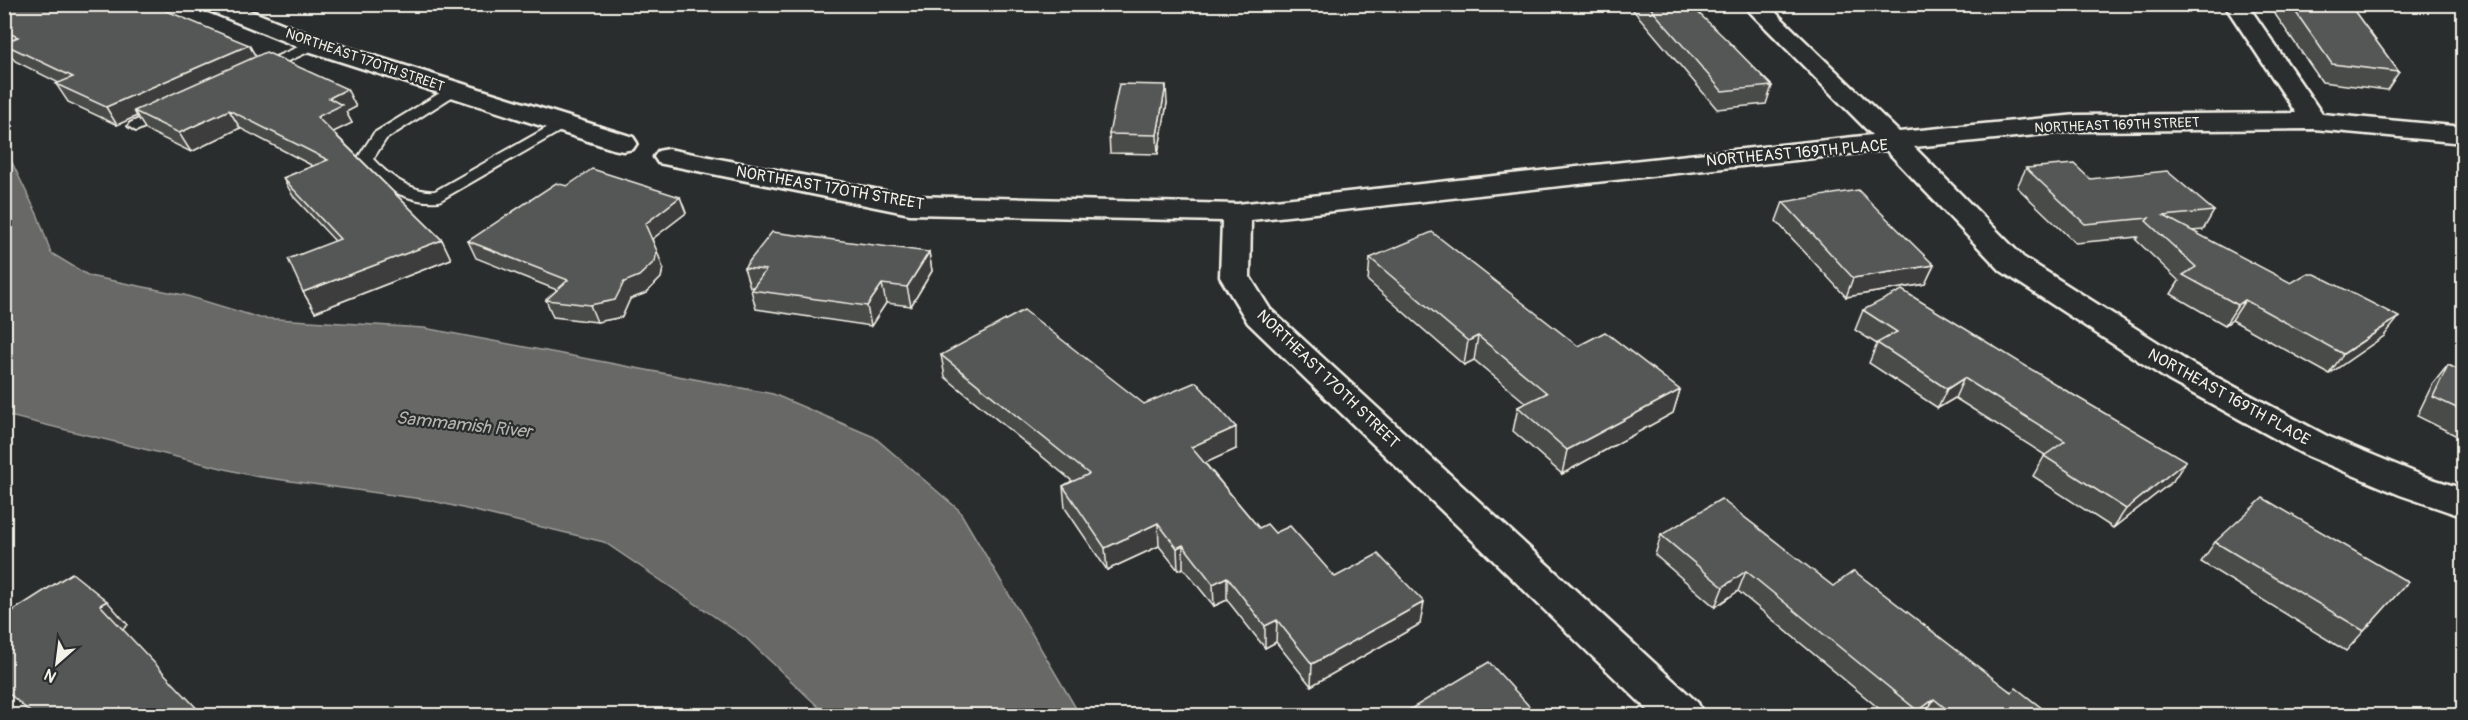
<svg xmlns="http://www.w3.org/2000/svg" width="2468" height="720" font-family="Pangolin,sans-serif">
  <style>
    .water { fill: #676866; stroke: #9f9f9a; stroke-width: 1.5 }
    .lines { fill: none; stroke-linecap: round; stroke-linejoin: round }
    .service-casing { stroke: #f4f1e8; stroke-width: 4 }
    .minor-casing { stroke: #f4f1e8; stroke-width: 5 }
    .service { fill: #2a2d2e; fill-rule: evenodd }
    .minor { fill: #2a2d2e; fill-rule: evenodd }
    .wall { fill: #494b4a; stroke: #f4f1e8; stroke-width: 1.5 }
    .shaded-wall { fill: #3c3d3c; stroke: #f4f1e8; stroke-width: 1.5 }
    .building { fill: #555756; stroke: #f4f1e8; stroke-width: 1.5 }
    .labels { text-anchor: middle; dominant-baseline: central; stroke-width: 4.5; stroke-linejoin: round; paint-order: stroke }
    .far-street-label { font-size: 14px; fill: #f4f1e8; stroke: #2a2d2e }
    .street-label { font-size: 16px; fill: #f4f1e8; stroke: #2a2d2e }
    .water-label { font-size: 18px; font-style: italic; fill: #b5b3ae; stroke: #2a2d2e }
  </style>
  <rect width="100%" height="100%" fill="#2a2d2e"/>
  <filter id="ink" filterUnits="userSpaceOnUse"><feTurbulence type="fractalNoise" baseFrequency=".0167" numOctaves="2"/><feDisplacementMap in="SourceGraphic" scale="12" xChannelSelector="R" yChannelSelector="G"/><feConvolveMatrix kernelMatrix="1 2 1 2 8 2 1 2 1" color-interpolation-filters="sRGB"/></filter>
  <g filter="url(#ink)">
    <path class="water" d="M4,146L38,216L51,253L89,276L184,295L260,318L424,328L773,394L874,437L959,510L1080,715H827L746,638L604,542L429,500L254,476L5,415Z"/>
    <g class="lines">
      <defs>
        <g id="service">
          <path d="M312,41L319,45L317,48L262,73L257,74L250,70L252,67Z"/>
          <path d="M453,85L458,87L461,90L458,93L386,139L373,159C388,175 412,193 435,191L557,122L563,120L571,125L439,201C409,204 372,185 357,159L374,133Z"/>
          <path d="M165,107L173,112L171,115L136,131L128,126L130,123Z"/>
        </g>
        <g id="minor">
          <path d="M201,4H234L326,41L633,137L637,143L633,149L623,151L613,149L308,51L204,9Z"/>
          <path d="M1742,4H1767L1899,132L2077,115L2296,113L2224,4H2247L2322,114L2464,127V143L2314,129L2077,131L1914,147L2023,257L2192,364L2327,436L2426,477L2464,489V517L2400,495L2303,454L2168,380L2001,271L1886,150L1251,220L1250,277L1270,309L1698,703L1704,716H1654L1248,323L1220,277L1222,221L910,214L668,165L658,163L654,157L658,151L668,149L910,196L1237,204L1872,135Z"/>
        </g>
      </defs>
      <use href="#service" class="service-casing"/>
      <use href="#minor" class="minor-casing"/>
      <use href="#service" class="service"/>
      <use href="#minor" class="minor"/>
    </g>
    <g class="wall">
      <path d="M4,4L128,11L249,45L256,57L347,89L356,107L346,112L352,123L333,132L442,240L451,259L315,312L303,292L335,241L293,196L283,178L313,166L240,128L191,152L146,130L137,116L117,125L68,102L56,84L59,83L15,61L4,46Z"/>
      <path d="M1628,4H1689L1772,86L1766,104L1717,109Z"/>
      <path d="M2268,4H2349L2399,72L2387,90L2322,82Z"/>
      <path d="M1167,103L1158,154L1110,153L1109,134Z"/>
      <path d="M2026,168L2090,179L2214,211L2203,230L2192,231L2384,336L2329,374L2232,320L2225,325L2171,294L2179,281L2136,240L2138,237L2075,243L2017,187Z"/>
      <path d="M680,197L686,213L652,239L663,268L661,278L646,293L630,299L622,317L597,322L553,317L546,300L557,290L476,258L468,241Z"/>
      <path d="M1783,202L1934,265L1925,284L1846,297L1776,221Z"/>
      <path d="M929,252L932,271L911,306L886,303L871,326L756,309L751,290L753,287H750L744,268Z"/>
      <path d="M1370,258L1578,346L1680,390L1673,413L1562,474L1513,431L1518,407L1526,403L1474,360L1464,365L1368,281Z"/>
      <path d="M1863,310L2173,481L2113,528L2033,476L2045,455L1955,398L1938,408L1869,363L1877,344L1855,330Z"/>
      <path d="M941,355L1144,404L1236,449L1205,463L1259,528L1275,533L1335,577L1420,624L1311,686L1276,642L1265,648L1227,600L1214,606L1183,568L1178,570L1159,546L1107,570L1065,508L1063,486L1072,481L945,377Z"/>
      <path d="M2448,365L2463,372V439L2417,416L2432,385Z"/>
      <path d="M1661,535L1833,586L2052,716H1888L1738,591L1715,607L1655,555Z"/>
      <path d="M2215,542L2408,582L2346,651L2201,562Z"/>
    </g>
    <g class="shaded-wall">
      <path d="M249,45L259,62L134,111L137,116L117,125L106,107Z"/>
      <path d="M1166,85L1167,103L1158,154L1157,135Z"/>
      <path d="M347,89L356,107L346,112L352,123L327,135L317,117L329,98Z"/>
      <path d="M229,110L240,128L191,152L179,133Z"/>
      <path d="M680,197L686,213L651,240L645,224Z"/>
      <path d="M442,240L451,259L315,312L303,292Z"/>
      <path d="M657,251L663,268L661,278L646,293L630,299L622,317L597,322L590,305L624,282Z"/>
      <path d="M929,252L932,271L911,306L907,287Z"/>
      <path d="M1934,265L1925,284L1846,297L1853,278Z"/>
      <path d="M882,284L886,303L871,326L867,306Z"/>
      <path d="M2245,300L2232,320L2225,325L2238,305Z"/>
      <path d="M2399,317L2384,336L2329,374L2343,354Z"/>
      <path d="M1478,336L1474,360L1464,365L1468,341Z"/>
      <path d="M1964,378L1955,398L1938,408L1947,389Z"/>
      <path d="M1680,390L1673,413L1562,474L1567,450Z"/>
      <path d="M1236,427V449L1192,469L1191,447Z"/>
      <path d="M2186,461L2173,481L2113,528L2126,509Z"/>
      <path d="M1158,523L1159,546L1107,570L1105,548Z"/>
      <path d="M1183,545V568L1178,570L1177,548Z"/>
      <path d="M1746,571L1738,591L1715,607L1723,587Z"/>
      <path d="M1227,577V600L1214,606L1213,584Z"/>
      <path d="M107,601L128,625L122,630L100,605Z"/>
      <path d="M1424,602L1420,624L1311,686L1312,664Z"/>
      <path d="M1277,620L1276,642L1265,648V626Z"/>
      <path d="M1934,699L1924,716H1915L1918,711Z"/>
    </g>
    <g class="building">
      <path d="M4,4H114L128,11L145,4H150L249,45L106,107L56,84L73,77L4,44V43L18,37L4,31Z"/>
      <path d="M1647,4H1689L1726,39L1772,86L1722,91Z"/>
      <path d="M2290,4H2349L2399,72L2332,64Z"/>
      <path d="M266,52L347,89L329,98L342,105L317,117L442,240L303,292L288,259L340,239L283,178L328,160L229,110L179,133L134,111Z"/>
      <path d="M1119,84L1166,85L1157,135L1109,134Z"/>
      <path d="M2074,164L2090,179L2167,171L2214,211L2164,216L2291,283L2306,274H2315L2399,317L2343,354L2245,300L2238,305L2183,275L2196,267L2146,221L2149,218L2085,224L2026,168Z"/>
      <path d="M592,169L680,197L645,224L657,251L655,261L639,276L624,282L615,300L590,305L546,300L568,280L468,241L556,183L567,186Z"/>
      <path d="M1858,190L1934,265L1853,278L1783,202Z"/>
      <path d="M772,232L929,252L907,287L882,284L867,306L751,290L766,270L744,268Z"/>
      <path d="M1432,232L1578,346L1605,332L1680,390L1567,450L1518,407L1547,393L1478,336L1468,341L1370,258Z"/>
      <path d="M1902,290L2065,390L2186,461L2126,509L2044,456L2065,441L1964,378L1947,389L1877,343L1897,332L1863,310Z"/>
      <path d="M1024,310L1144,404L1196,382L1236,427L1191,447L1259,528L1267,524L1275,533L1290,526L1335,577L1378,554L1424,602L1312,664L1277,620L1265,626L1227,577L1213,584L1183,545L1177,548L1158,523L1105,548L1063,486L1089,474L941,355Z"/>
      <path d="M2448,365L2463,372V411L2433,397Z"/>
      <path d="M2263,498L2408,582L2364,631L2215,542Z"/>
      <path d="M1721,499L1833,586L1854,571L2011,692L2016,688L2052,716H1955L1934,699L1918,711L1746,571L1723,587L1661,535Z"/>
      <path d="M72,573L107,601L100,605L204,716H27L31,713L4,689V606L11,612Z"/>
      <path d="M1489,662L1538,716H1399Z"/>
      <path d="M222,711L226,716H215Z"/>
    </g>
  </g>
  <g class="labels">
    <g class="far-street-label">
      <text transform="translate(365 60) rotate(19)">NORTHEAST 170TH STREET</text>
      <text transform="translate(2117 125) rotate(-2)">NORTHEAST 169TH STREET</text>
    </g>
    <g class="street-label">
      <text transform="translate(1797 153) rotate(-5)">NORTHEAST 169TH PLACE</text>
      <text transform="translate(830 188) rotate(10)">NORTHEAST 170TH STREET</text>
      <text transform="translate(1328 379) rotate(44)">NORTHEAST 170TH STREET</text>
      <text transform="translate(2229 397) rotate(29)">NORTHEAST 169TH PLACE</text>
    </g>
    <g class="water-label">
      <text transform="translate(464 425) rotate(6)">Sammamish River</text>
    </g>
  </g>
  <rect width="2468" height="720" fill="none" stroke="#2a2d2e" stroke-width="24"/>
  <rect x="12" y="12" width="2444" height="696" fill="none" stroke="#f4f1e8" stroke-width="2" filter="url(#ink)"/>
  <g transform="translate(57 663) rotate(208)" stroke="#2a2d2e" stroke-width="4.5" paint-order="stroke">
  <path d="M0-4.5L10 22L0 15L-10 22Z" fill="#f4f1e8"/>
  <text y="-9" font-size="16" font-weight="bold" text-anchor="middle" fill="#f4f1e8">N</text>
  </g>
</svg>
